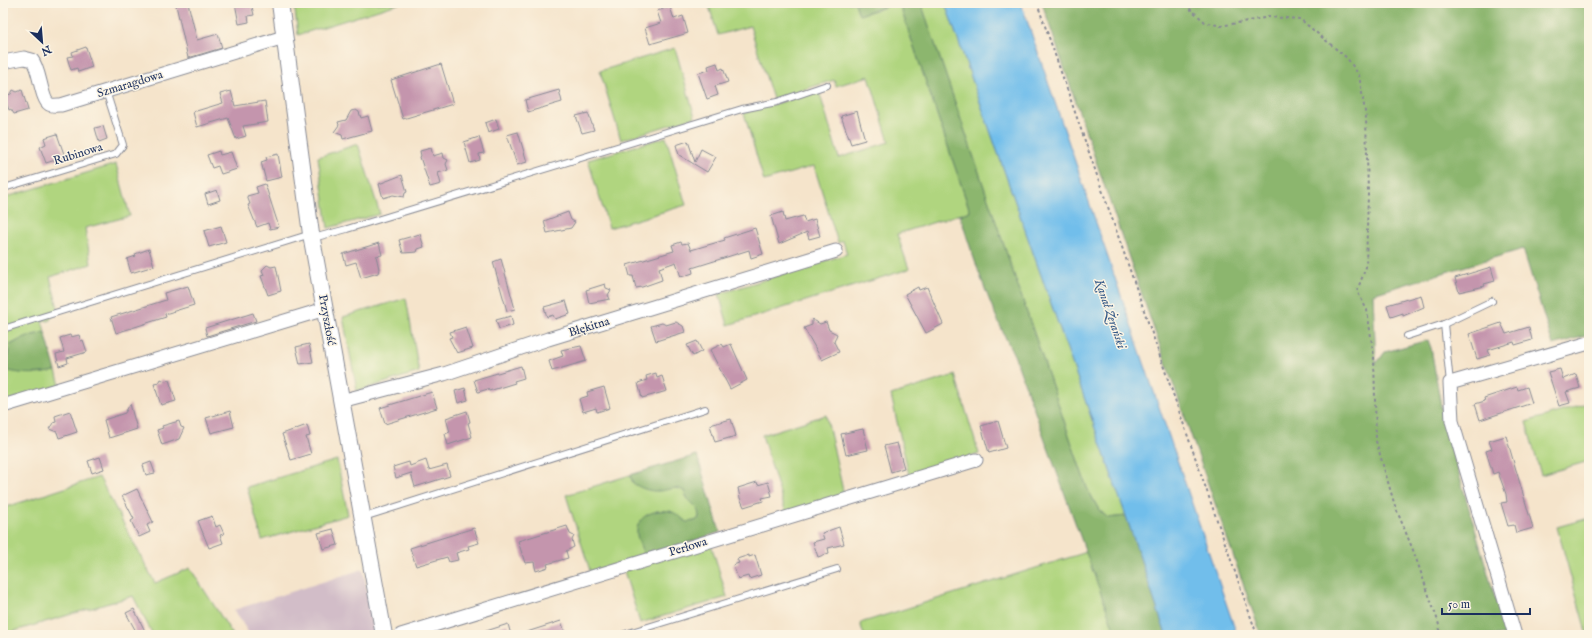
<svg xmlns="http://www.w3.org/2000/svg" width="1592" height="638" font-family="'IM FELL English',serif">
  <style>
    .industrial { fill: #d2bdc8 }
    .green { fill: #b0d57f; stroke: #66826e }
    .forest { fill: #8cb66e; stroke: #547266 }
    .water { fill: #71beeb; stroke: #4676a4 }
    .building { fill: #c495ad }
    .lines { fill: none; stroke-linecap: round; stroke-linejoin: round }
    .service-casing { stroke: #888a94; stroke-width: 8 }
    .minor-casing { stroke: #888a94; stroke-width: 15 }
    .tertiary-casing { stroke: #888a94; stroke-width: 18 }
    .path { stroke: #888a94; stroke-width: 2; stroke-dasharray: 3 3; stroke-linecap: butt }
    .service { stroke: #fff; stroke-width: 6 }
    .minor { stroke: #fff; stroke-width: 13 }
    .tertiary { stroke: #fff; stroke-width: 16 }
    .labels { text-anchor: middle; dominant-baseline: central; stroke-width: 3; stroke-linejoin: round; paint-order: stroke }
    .street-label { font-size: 12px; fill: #1b2f5e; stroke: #fcf5e5 }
    .water-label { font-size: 13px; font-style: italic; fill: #355a88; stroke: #fcf5e5 }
  </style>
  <rect width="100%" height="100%" fill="#fcf5e5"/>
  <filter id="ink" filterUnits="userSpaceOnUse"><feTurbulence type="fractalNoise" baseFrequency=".025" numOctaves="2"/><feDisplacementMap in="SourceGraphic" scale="8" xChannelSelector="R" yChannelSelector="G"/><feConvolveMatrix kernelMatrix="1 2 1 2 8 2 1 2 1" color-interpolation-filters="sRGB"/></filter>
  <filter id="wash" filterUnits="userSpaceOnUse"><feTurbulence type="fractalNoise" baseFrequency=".012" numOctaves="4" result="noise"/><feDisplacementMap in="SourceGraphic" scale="16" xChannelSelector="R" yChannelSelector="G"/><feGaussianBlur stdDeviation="0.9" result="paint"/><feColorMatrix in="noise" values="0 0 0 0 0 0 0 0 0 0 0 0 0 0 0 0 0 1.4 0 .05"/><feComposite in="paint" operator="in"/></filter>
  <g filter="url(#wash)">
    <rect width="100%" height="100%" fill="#f5e4cb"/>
    <path class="industrial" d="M363,569L375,635H250L234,610Z"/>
    <g class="green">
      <path d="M294,3H401L298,35Z"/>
      <path d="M708,3H855L859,15L899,3L970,211L897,234L909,269L728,325L719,294L847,254L843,241L838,243L814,166L764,181L744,113L819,91L839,158L889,142L869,76L836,86L834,80L773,99L750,26L718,35Z"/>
      <path d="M921,3H945L1126,516L1108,518L1099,510L1087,488Z"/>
      <path d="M675,48L695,117L621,140L600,71Z"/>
      <path d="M666,137L686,205L609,228L588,160Z"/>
      <path d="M358,144L380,214L328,228L318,157Z"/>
      <path d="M116,164L130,216L85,228L91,264L50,277L58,308L49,321L42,320L45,332L25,337L10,345L6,366L37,374L56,371L60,385L3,402V198Z"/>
      <path d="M406,298L419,372L357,391L343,317Z"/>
      <path d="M955,375L979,454L909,475L891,395Z"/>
      <path d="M1589,403V411L1587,412L1589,461L1541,475L1526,422Z"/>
      <path d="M826,415L844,495L786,513L762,435Z"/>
      <path d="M337,460L348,515L262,540L247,487Z"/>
      <path d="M630,475L633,483L679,488L684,491L687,498L698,509L699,518L695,521L687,522L670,511H656L637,535L645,557L591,574L566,495Z"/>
      <path d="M99,477L155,583L190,568L233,635H153L133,596L11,632L12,635H3V508Z"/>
      <path d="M1589,518V635H1587L1557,527Z"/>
      <path d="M711,544L727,597L640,623L624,571Z"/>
      <path d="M1087,552L1116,635H864L860,623Z"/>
    </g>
    <g class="forest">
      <path d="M855,3H896L859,15Z"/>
      <path d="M899,3H921L1087,488L1099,510L1108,518L1126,516L1166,635H1116L1015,357C992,312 975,264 960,215L970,211Z"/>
      <path d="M1042,3H1589V335L1553,345L1523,249L1373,294L1376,364L1385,352L1428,340L1431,348L1444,423L1506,635H1261L1127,252Z"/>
      <path d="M45,332L56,371C39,374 26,375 9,371L6,366L10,345L25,337Z"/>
      <path d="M697,455L720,532L645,557C642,549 636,538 637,530C638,515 656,509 669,511C676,512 682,519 687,522L695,521L699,518L698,509L687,498L684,491C674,485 668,491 657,491C648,491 640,488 633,483L630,475Z"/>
    </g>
    <path class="water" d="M945,3H1021L1237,635H1166L1126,516Z"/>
    <g id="blocks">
      <g class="building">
        <path d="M188,3L197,40L218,34L222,48L188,58L176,5Z"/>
        <path d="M235,3H251L254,15L248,16L249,22L239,24Z"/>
        <path d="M670,7L674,19L683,16L688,33L650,44L645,28L661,23L657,11Z"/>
        <path d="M86,47L92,67L78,72L77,68L71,70L67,57L73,56L72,52Z"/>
        <path d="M717,63L719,70L723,68L728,82L715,86L718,95L707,99L698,73L709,70L708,66Z"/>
        <path d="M441,64L453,104L403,119L391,80Z"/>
        <path d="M13,90L17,92L22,90L28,110L14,114L11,109L9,110L4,96L11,94Z"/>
        <path d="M559,90L562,102L528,112L525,100Z"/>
        <path d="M231,91L235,106L265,101L268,122L243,126L246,136L236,139L228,118L197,127L193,112L223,103L220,94Z"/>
        <path d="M356,110L359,112L361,118L368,116L372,131L343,139L342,135L334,132L339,125L338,122L346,120L351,111Z"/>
        <path d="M857,111L865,140L851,144L841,116Z"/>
        <path d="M588,113L594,130L582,133L576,116Z"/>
        <path d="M496,119L499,129L488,133L485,123Z"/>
        <path d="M103,126L107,139L99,142L95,128Z"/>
        <path d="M518,132L527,162L517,165L507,135Z"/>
        <path d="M57,134L65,157L46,163L40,147L46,144L44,138Z"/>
        <path d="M479,137L484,153L479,154L480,160L470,163L464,142Z"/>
        <path d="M688,141L695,162L701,149L716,157L707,172L679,155L676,145Z"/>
        <path d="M431,148L433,156L443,153L444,158L448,160L446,164L448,170L438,173L441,184L430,187L420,157L421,156L420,151Z"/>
        <path d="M219,151L220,155L231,152L237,169L221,174L218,166L212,168L207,155Z"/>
        <path d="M278,154L282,177L266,181L261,162L267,160L266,157Z"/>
        <path d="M402,175L407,192L405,193L404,197L393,195L383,198L379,184Z"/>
        <path d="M265,184L279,227L270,229L268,223L257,227L248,205L250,204L247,196L258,193L256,187Z"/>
        <path d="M217,190L220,200L208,204L205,194Z"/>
        <path d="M568,212L571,220L575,222L571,228L547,233L544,221Z"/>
        <path d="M783,212L785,221L803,216L805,222L815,219L820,236L809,239L807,232L779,244L771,216Z"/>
        <path d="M221,226L226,242L209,247L204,231Z"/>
        <path d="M755,228L763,254L751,258L749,250L692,268L693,273L681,277L676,262L659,268L662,280L642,287L636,288L633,276H630L627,265L674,251L672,245L681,242L682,244L688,243L691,250L725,240L724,238Z"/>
        <path d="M420,234L424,247L418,249L417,252L403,253L399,240Z"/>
        <path d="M379,243L382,255L376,256L379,269L378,273L361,278L356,262L346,265L343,254Z"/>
        <path d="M149,249L154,266L131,273L127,259L136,256L135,254Z"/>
        <path d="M501,259L515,309L507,311L493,262Z"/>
        <path d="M267,265L271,267L276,266L281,291L268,295L261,276L264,275L262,270Z"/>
        <path d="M1491,267L1495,281L1484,284L1485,286L1459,292L1455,278Z"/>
        <path d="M605,284L606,288L611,290L608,295L610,299L589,303L586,290Z"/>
        <path d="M188,286L194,305L165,314L166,317L116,333L111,317L166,300L164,293Z"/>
        <path d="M918,287L919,290L927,287L943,324L926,333L905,294Z"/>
        <path d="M1421,295L1424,307L1403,316V313L1391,317L1387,305Z"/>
        <path d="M566,301L570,314L555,319L553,315L547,317L544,307Z"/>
        <path d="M253,313L256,321L207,336L205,328Z"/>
        <path d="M511,316L513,325L499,329L496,320Z"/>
        <path d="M812,319L820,324L826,322L829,330L837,334L834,342L839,352L822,360L804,328L812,325Z"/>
        <path d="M676,322L683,326L685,332L656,341L651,326L662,323L666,325Z"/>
        <path d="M1501,323L1506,334L1529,327L1532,340L1515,345L1514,342L1488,350L1490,355L1477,359L1469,334Z"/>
        <path d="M466,327L473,348L457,353L449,338L452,337L450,332Z"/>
        <path d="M70,335L71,337L79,335L81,341L83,340L87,352L67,358L68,363L59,366L56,354L64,352L60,338Z"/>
        <path d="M697,341L702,351L693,356L687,345Z"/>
        <path d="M309,344L313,362L300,364L296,347Z"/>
        <path d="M722,344L724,347L731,344L747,380L730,389L710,350Z"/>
        <path d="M581,346L586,361L552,371L549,361L563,356L561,350Z"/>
        <path d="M521,366L524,378L514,381L515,383L489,391L488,389L478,392L474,380Z"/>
        <path d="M1560,369L1563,379L1576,374L1580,388L1566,392L1570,403L1559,406L1548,372Z"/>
        <path d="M656,373L657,378L662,376L667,391L642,398L638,383L647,380L646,376Z"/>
        <path d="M161,379L165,381L169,380L176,401L161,405L154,384L159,383Z"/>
        <path d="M604,387L610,408L597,412L596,408L583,412L579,399L588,396L587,392Z"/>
        <path d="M1517,387L1518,390L1527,387L1532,403L1480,420L1475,404L1485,401L1484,398Z"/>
        <path d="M465,388L468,400L458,403L455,391Z"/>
        <path d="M432,392L437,408L385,424L380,408Z"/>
        <path d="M130,404L137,429L109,438L104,420L125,413Z"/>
        <path d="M70,411L77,432L59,438L57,432L49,429L53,423L56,422L55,416Z"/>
        <path d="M230,411L234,427L211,433L206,418Z"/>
        <path d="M467,411L470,422L468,423L472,437L448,445L445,434L450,432L446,418Z"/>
        <path d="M731,419L736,436L715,442L710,425Z"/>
        <path d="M179,421L181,427L184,428L179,439L162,445L157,430L163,428L162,426Z"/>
        <path d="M998,421L1006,448L989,453L981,426Z"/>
        <path d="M307,425L310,436L306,437L311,454L291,460L282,434Z"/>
        <path d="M863,429L868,450L846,455L841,434Z"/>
        <path d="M1506,436L1533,528L1516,533L1514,525L1508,526L1501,503L1507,502L1506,494L1498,472L1493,474L1486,451L1492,449L1489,441Z"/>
        <path d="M897,443L904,468L891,472L884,446Z"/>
        <path d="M100,457L104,469L92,473L88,461Z"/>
        <path d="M426,460L429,470L447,465L450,476L415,487L411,473L396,478L393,467L409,462L410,466Z"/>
        <path d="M151,462L155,473L146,475L143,465Z"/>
        <path d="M757,482L758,485L768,482L772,496L762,498L763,501L744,507L740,498L738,488Z"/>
        <path d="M137,489L153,522L147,525L150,532L139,537L131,521L134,519L122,496Z"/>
        <path d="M212,516L216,527L220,525L224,534L220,535L223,543L209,548L198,521Z"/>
        <path d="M567,526L570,534L574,536L572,540L574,547L566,551L568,558L547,564L548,567L536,571L534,562L525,563L518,541Z"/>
        <path d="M839,527L844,544L828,548L829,553L818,557L813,542L824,539L822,533Z"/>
        <path d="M474,528L479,543L468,546L469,549L456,553L458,560L449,562L447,557L416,566L410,548Z"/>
        <path d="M333,529L338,545L323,549L318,533Z"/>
        <path d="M749,555V557L755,555L761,575L749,579L748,576L738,579L733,565L739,563L737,559Z"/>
        <path d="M134,609L145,631L138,635L126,613Z"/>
        <path d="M561,621L566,635H525L524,633Z"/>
        <path d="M508,624L511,635H480V633Z"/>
      </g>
    </g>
  </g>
  <g filter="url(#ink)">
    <use href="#blocks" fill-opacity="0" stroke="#888a94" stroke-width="1"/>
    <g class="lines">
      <defs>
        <g id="service">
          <path d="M4,188L116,154L123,145L106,91"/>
          <path d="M313,238L347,229L742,109L777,102L827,85"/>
          <path d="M1444,324L1450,383"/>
          <path d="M3,329L311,234"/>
          <path d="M1407,336L1444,324L1492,301"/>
          <path d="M364,517L705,409"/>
          <path d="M622,635L837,569"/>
        </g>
        <g id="minor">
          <path d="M3,62L24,58L32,60C40,69 41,99 49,104C52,106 58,105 61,105L284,37"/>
          <path d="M341,401L444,374L548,339L836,251"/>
          <path d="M3,406L325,309"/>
          <path d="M401,635L976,460"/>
          <path d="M1515,635L1452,421L1450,383L1589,343"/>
        </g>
        <path id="tertiary" d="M280,3L311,234L384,635"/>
      </defs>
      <use href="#service" class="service-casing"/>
      <use href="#minor" class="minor-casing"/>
      <use href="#tertiary" class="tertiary-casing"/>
      <g class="path">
        <path d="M1037,3L1257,635"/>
        <path d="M1187,3L1189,8L1205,22L1221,26L1269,17L1300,19L1347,58L1359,75L1366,118L1368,193L1366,267L1357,291L1367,310L1374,357L1376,441L1395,506L1413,550L1438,621L1441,635"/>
      </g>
      <use href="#service" class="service"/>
      <use href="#minor" class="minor"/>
      <use href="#tertiary" class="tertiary"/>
    </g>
  </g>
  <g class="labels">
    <g class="street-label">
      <text transform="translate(130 84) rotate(-17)">Szmaragdowa</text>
      <text transform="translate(78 154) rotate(-17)">Rubinowa</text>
      <text transform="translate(327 320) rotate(80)">Przyszłość</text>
      <text transform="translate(589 327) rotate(-17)">Błękitna</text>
      <text transform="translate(688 547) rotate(-17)">Perłowa</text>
    </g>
    <g class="water-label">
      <text transform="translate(1110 314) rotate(71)">Kanał Żerański</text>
    </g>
  </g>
  <rect width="1592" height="638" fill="none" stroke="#fcf5e5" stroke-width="16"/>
  <g transform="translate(42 42) rotate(154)" stroke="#fcf5e5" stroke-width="3" paint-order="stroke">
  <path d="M0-3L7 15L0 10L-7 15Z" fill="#1b2f5e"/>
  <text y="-6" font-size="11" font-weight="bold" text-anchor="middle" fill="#1b2f5e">N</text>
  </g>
  <path d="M1442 608v6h88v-6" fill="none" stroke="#1b2f5e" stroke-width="2"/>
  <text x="1448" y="608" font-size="12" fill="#1b2f5e" stroke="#fcf5e5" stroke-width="3" paint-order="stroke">50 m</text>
</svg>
